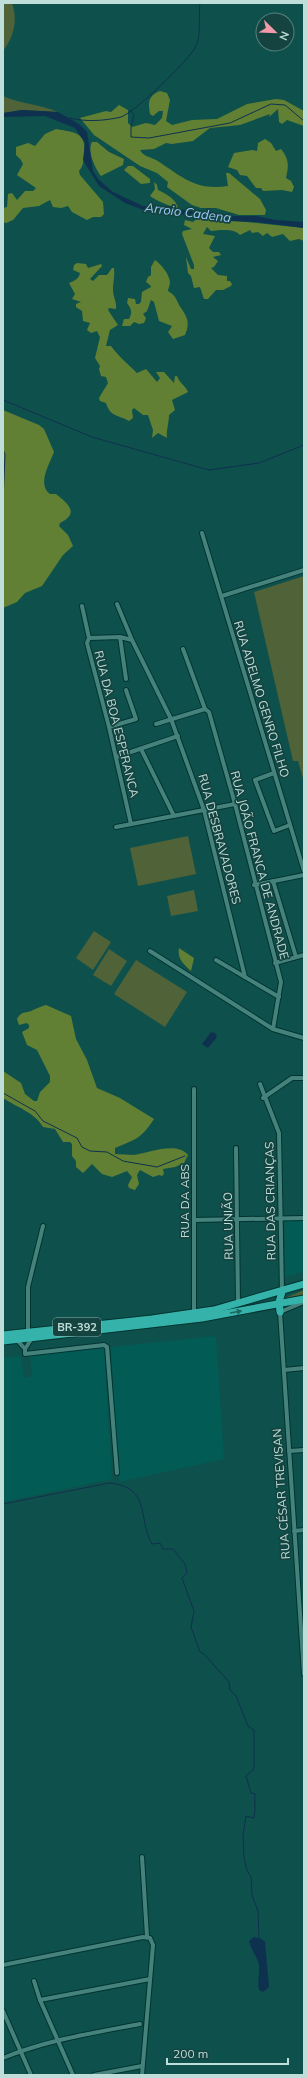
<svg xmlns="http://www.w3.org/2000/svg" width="307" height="2078" font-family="Mulish,sans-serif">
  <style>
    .built { fill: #035b56 }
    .green { fill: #506238 }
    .forest { fill: #618033 }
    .water { fill: #0e314f }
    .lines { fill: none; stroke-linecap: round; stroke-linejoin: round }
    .stream { stroke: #0e314f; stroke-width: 1 }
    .street-casing { stroke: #003431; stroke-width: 6 }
    .highway-casing { stroke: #003431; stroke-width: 9 }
    .street { stroke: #46827c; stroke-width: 4 }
    .highway { stroke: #35b3aa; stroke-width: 7 }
    .oneway { fill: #1f6560 }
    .labels { text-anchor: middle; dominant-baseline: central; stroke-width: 3.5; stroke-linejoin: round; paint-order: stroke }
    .shield { fill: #154440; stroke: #8cafab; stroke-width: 1 }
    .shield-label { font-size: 11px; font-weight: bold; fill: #bfddd9 }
    .street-label { font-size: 12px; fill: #bfddd9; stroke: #154440 }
    .water-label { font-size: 13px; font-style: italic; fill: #96c7f6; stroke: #154440 }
  </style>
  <rect width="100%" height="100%" fill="#0e504c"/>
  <g class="built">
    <path d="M285,1220H304V1272L285,1277Z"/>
    <path d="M216,1336L224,1459L119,1482L111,1347Z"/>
    <path d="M104,1347L112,1479L3,1502V1358L21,1356L24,1378L32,1376L30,1355Z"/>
  </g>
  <g class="green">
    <path d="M3,3H12C18,20 14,37 3,51Z"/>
    <path d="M3,96C21,104 39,104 58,112L22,110L3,113Z"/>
    <path d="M304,576V782L298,761H293L254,592Z"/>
    <path d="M188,836L196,874L138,886L130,848Z"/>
    <path d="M194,890L198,911L171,916L167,896Z"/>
    <path d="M94,931L111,942L93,970L76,958Z"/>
    <path d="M109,949L127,961L111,986L93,975Z"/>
    <path d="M136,960L187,992L165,1027L114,994Z"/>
    <path d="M304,1290V1296L284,1301L285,1298Z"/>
  </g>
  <g class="forest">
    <path d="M160,91L167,93L170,100L166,121L172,125L192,120L217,119L247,104L276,99L284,100L304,111V126L287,120L282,124L279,122L278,109L269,117L270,114L240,125L210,128L193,141L172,144L166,143L154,149L140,150C143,156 150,157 156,160C182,176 194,191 228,186L226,173H229L260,199L266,210L265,215H239L216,208H201L192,205L167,187L168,182L157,173L140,166L94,135L80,118L106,111L111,112L119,105L128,110V123L132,127L146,123L155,125L162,118L163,111H159L153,116L150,114C148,102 148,96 160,91Z"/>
    <path d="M56,129C77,133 87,132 84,157C83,164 83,166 79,171L80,175L103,202L104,214L101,217H93L87,220L72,212L68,206L61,208L53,207L50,200L39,206L23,208L13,220L6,223L3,222V208L7,207L8,194L12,193L17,200L25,191H33L36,188L17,175L23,164L21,160L16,155V147L28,143L35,146L45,134Z"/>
    <path d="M265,139L271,143L276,151L281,149C289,159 289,165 286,178L291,181L294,187L292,192L282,190L263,191L261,188H256L247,176L240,175L237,170L228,167L234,153L252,150L257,151L258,143Z"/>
    <path d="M92,142H97L109,152L124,159L123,165L101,176C95,168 87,151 92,142Z"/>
    <path d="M128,166H133L150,179V183L141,184L124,170Z"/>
    <path d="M154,182L157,185L158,190C166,194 177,199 178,209C169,205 158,202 150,196L155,189Z"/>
    <path d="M199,217L304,228V241L299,239L290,241L283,234L272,237L267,233L263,236L258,232L252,233L250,230L240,235C234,228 220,230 211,231L207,227L203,234L215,236L209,248L213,252H219L221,255L213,257L218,261L214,267L211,268L218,275L227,276V281H230L232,284L231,286L223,290H216L208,299H204L200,287L194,288L191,276L188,273L186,257L191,269H194V265L182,234L183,231L192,229L184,225L185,220L193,222Z"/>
    <path d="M155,260C162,265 169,274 170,282C170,286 168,288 168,291C177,296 176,301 181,308C188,318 190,324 185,335L173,339L168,332L172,326L159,321L154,302L151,300L147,311L143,314L146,318L144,323L139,324L134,322L130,326H122L124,319H129C133,312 131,309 127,303L128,298L135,299L136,304H139L141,302L142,292L151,287L150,285L146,282L148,277L151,275V267Z"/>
    <path d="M77,263L86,264L88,268L101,264L102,266L90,279L93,281L99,275H107L112,268H114C115,276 113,282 113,290C113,297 117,302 116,309L109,308L108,310L118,325L110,330L106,346H111C119,357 128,364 137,373L146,369L157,382L160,378L156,372H164L174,383L175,376H177C180,384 186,386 188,392L172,400L175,410L169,415C169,423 166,431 167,438L158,433L152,438L153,430L148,415H143L134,408L132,410L133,418L129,421C119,415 110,417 106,403L100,401L99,398L108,383L106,377L101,376L99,369L100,366L95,358L100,337L97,331L91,333L87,330L90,323L83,321L82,311L76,307V304L81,302L72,299L75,294L69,283C74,281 79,279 80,273L73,270L74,265Z"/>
    <path d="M3,410L39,425L44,429L54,452C49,465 37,484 50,494H56C68,504 80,513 60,523L59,526L68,535L73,546L63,555L42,586L25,593L17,602L3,608Z"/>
    <path d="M179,948L194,958L191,971C183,964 177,958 179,948Z"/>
    <path d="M46,1005L71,1016L76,1039L87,1060L97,1088L120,1098L154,1119C141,1139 136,1139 115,1148V1154C121,1154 128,1155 134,1155C150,1153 176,1141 188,1155L184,1163L175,1167L163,1169L164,1174L162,1176L159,1175L153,1177L140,1170L137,1175L139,1184L135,1190L129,1188L128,1185L132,1177L127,1171L112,1177L102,1174L92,1164L83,1173L76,1167V1161L72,1156V1144L70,1142H63L55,1129L43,1127C34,1112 18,1108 3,1098V1071L21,1083L25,1094L34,1101H37L40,1092L50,1082V1076L37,1050L27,1045L22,1032L29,1028V1025L27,1023L19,1025L17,1019C22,1010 26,1014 33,1010C38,1008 41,1006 46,1005Z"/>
  </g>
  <g class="water">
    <path d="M22,110L58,112L79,124L87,132L93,171L98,179L113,192L143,206H171L187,211H196L230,216H256L276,220L304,222V228L256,222L227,221L180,214L171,211L149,212L125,203L99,186L83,160L85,143L75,128L45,116L3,117V113Z"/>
    <path d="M212,1031L218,1036L215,1035L217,1037L208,1048L202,1044L211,1032L213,1034Z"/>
    <path d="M254,1937L262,1939L265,1942L269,1987L263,1992L259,1990C257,1982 260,1973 259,1965C257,1956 251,1950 249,1941Z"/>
  </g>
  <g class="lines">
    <g class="stream">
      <path d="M130,110L134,115L131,127V137L149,138L230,123L271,104L285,105L304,121"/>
      <path d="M69,118C85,122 105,121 121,117C135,112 187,62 195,48C202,37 198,16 200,3"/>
      <path d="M3,400L92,437L209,470L259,463L304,445"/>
      <path d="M3,450L5,454L3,502"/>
      <path d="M3,1093L35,1111L43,1121L77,1138L82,1147L90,1151L107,1152L123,1161L157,1167L185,1156"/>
      <path d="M3,1504L109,1483C152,1487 137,1518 152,1544L160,1543L163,1549H173L185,1564L187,1573L182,1578L194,1611L191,1627L200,1652L204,1654L229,1682L230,1690L236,1696L248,1726L254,1730V1769L246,1776L251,1793L255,1794C254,1802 256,1810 254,1818L246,1816L243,1836L244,1858L247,1870L251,1877L252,1895L258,1911L259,1939"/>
    </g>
    <defs>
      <g id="street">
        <path d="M202,533L304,871"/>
        <path d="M222,596L304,570"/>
        <path d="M117,604L132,640"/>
        <path d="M82,606L89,638L87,643L109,727L131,824"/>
        <path d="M120,637L126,679"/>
        <path d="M89,638L120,637L132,640L171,719L204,810L245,977"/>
        <path d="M183,649L205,709L209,712L235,804L281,982L273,1029"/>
        <path d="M156,724L205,709"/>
        <path d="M109,727L136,719L126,690"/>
        <path d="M141,749L174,816"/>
        <path d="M116,757L178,736"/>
        <path d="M274,773L255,780L274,831L290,825"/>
        <path d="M116,827L235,804"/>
        <path d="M273,881L296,957"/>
        <path d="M254,885L304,875"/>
        <path d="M150,951L273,1029L304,1038"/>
        <path d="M216,960L279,997"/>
        <path d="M275,963L304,955"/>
        <path d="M260,1084L279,1133L282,1292"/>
        <path d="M263,1098L292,1078H304"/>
        <path d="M236,1148L238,1303"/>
        <path d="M194,1220L304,1218"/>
        <path d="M304,1302L280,1312L304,1674"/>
        <path d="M194,1313V1089"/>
        <path d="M28,1332V1287L43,1226"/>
        <path d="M17,1340L25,1349V1354L104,1345L107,1347L117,1473"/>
        <path d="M25,1349L32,1338"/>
        <path d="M284,1370L304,1368"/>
        <path d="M289,1451L304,1450"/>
        <path d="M294,1531L304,1530"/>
        <path d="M142,1857L147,1936"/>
        <path d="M3,1965L143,1937L150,1938L153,1945L142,2075"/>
        <path d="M34,1981L40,2000L73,2075"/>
        <path d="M40,2000L150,1979"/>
        <path d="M3,2011L31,2075"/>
        <path d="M3,2058C47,2040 93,2033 140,2024"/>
        <path d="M94,2075L142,2066"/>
      </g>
      <g id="highway">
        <path d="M280,1312L279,1302L282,1292"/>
        <path d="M3,1335L152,1319L214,1310L304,1284"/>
        <path d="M3,1341L202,1318L304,1299"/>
      </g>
    </defs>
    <use href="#street" class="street-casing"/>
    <use href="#highway" class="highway-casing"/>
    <use href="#street" class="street"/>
    <use href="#highway" class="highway"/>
  </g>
  <defs><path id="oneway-solid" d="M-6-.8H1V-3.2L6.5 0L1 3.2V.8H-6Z"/></defs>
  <use class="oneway" href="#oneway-solid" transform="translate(236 1312) rotate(-10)"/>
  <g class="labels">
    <rect class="shield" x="53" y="1318" width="48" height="18" rx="3"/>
    <g class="shield-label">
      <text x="77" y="1327">BR-392</text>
    </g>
    <g class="street-label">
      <text transform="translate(262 699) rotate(73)">RUA ADELMO GENRO FILHO</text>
      <text transform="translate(117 724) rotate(76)">RUA DA BOA ESPERANCA</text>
      <text transform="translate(220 839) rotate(75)">RUA DESBRAVADORES</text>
      <text transform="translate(260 865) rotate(75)">RUA JOÃO FRANCA DE ANDRADE</text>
      <text transform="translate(184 1201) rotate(-90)">RUA DA ABS</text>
      <text transform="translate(270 1201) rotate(-91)">RUA DAS CRIANÇAS</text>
      <text transform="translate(228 1226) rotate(-91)">RUA UNIÃO</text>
      <text transform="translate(281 1494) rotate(-94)">RUA CÉSAR TREVISAN</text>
    </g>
    <g class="water-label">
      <text transform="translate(188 212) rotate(7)">Arroio Cadena</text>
    </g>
  </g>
  <rect width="307" height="2078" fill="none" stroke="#bfddd9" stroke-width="8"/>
  <g transform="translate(275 32) rotate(113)"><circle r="19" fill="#154440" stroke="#59817d"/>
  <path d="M0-3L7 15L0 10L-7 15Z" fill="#f39aaa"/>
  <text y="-6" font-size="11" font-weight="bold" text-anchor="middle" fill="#bfddd9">N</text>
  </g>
  <path d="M167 2058v6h121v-6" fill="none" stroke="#bfddd9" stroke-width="2"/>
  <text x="173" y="2058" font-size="12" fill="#bfddd9" stroke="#154440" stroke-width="3" paint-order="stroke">200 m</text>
</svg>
